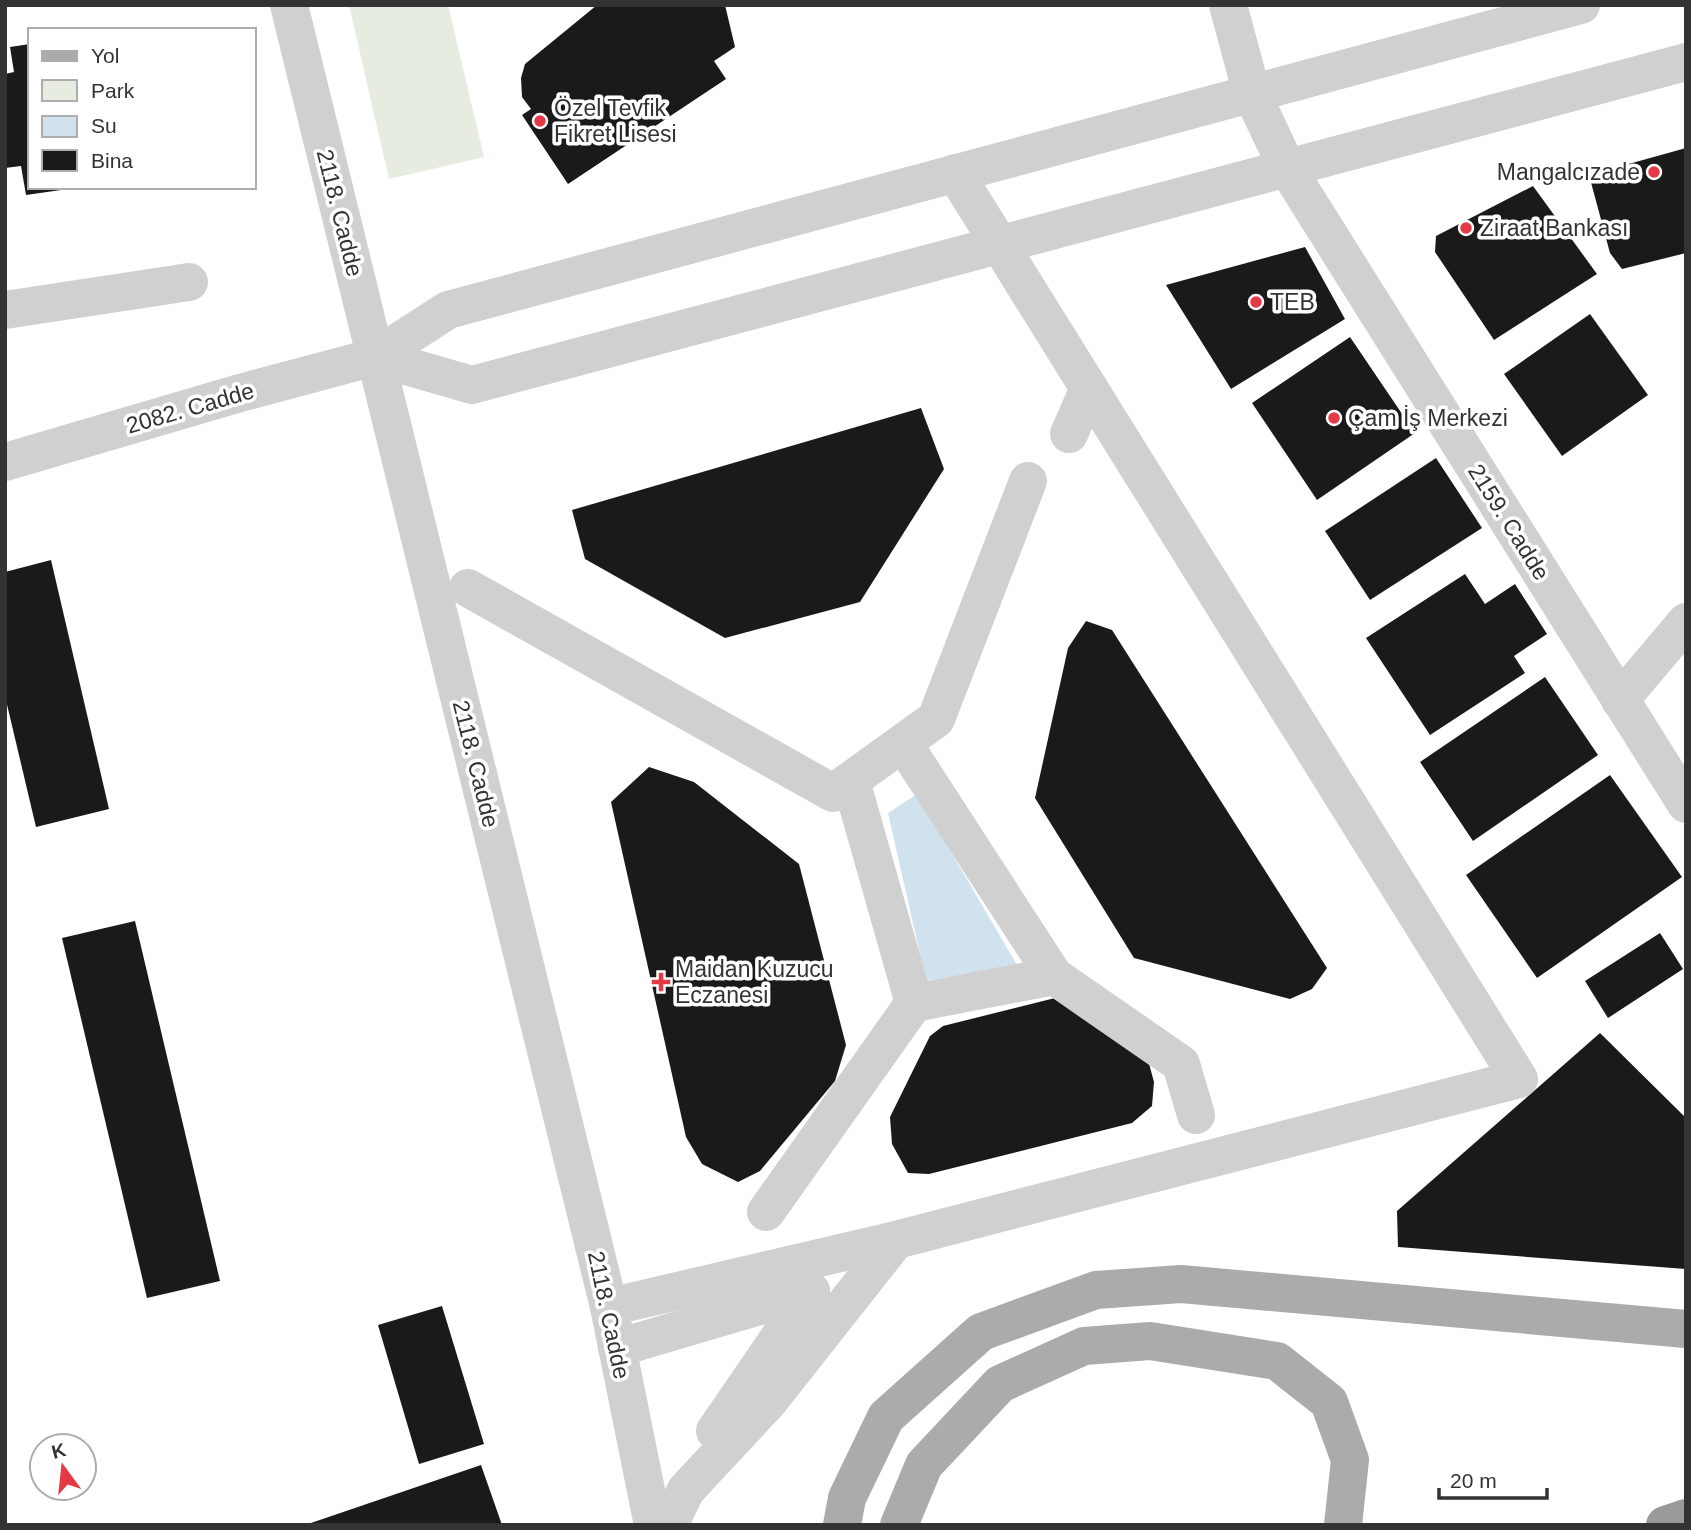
<svg xmlns="http://www.w3.org/2000/svg" width="1691" height="1530" font-family="Helvetica,sans-serif">
  <style>
    .green { fill: #e6ecdf }
    .water { fill: #cfe2ee }
    .building { fill: #1a1a1a }
    .lines { fill: none; stroke-linecap: round; stroke-linejoin: round }
    .minor { stroke: #d0d0d0; stroke-width: 38 }
    .major { stroke: #ababab; stroke-width: 38 }
    .highway { stroke: #9a9a9a; stroke-width: 38 }
    .poi-dot { fill: #e63946; stroke: #fff; stroke-width: 2.5 }
    .labels { text-anchor: middle; dominant-baseline: central; stroke-width: 7; stroke-linejoin: round; paint-order: stroke }
    .poi-label { font-size: 23px; fill: #333; stroke: #fff; text-anchor: start }
    .street-label { font-size: 23px; fill: #333; stroke: #fff }
  </style>
  <rect width="100%" height="100%" fill="#fff"/>
  <path class="green" d="M349,5H448L484,157L389,179Z"/>
  <path class="water" d="M917,794L1017,965L926,981L888,813Z"/>
  <g class="building">
    <path d="M597,5H725L735,47L714,61L726,79L568,184L522,115L531,109L522,97L521,78L525,64Z"/>
    <path d="M30,44V187L68,189L26,195L21,166L5,168V74L14,72L10,47Z"/>
    <path d="M1686,148V253L1622,269L1610,253L1589,175Z"/>
    <path d="M1533,186L1597,274L1494,340L1435,252L1436,236Z"/>
    <path d="M1305,247L1345,319L1231,389L1166,285Z"/>
    <path d="M1590,314L1648,395L1562,456L1504,374Z"/>
    <path d="M1350,337L1415,433L1317,500L1252,403Z"/>
    <path d="M921,408L944,469L860,602L725,638L585,559L572,510Z"/>
    <path d="M1436,458L1482,528L1370,600L1325,531Z"/>
    <path d="M51,560L109,809L36,827L5,696V572Z"/>
    <path d="M1465,574L1485,604L1515,584L1547,634L1514,656L1525,673L1430,735L1366,638Z"/>
    <path d="M1086,621L1112,630L1327,968L1312,989L1290,999L1134,958L1035,798L1068,648Z"/>
    <path d="M1545,677L1598,755L1473,841L1420,762Z"/>
    <path d="M649,767L694,782L799,864L846,1045L835,1081L760,1171L738,1182L702,1164L686,1137L611,802Z"/>
    <path d="M1610,775L1682,877L1537,978L1466,875Z"/>
    <path d="M135,921L220,1281L147,1298L62,938Z"/>
    <path d="M1660,933L1683,969L1608,1018L1585,981Z"/>
    <path d="M1055,998L1145,1049L1154,1082L1152,1106L1132,1123L929,1174L908,1173L892,1144L890,1117L930,1036L943,1026Z"/>
    <path d="M1600,1033L1686,1118V1269L1398,1247L1397,1211Z"/>
    <path d="M442,1306L484,1444L419,1464L378,1325Z"/>
    <path d="M481,1465L502,1525H308V1524Z"/>
  </g>
  <g class="lines">
    <g class="minor">
      <path d="M289,5L609,1307L653,1525"/>
      <path d="M1228,5L1252,94L1287,168L1686,804"/>
      <path d="M5,310L189,282"/>
      <path d="M375,357L472,385L1686,62"/>
      <path d="M1069,434L1089,388"/>
      <path d="M5,462L240,393L375,357L448,310L1581,5"/>
      <path d="M468,588L833,793L936,719L1028,481"/>
      <path d="M1620,700L1686,622"/>
      <path d="M903,743L1054,976L1181,1064L1196,1115"/>
      <path d="M914,1003L1054,976"/>
      <path d="M766,1212L914,1003L851,781"/>
      <path d="M609,1307L896,1240L1519,1079L955,173"/>
      <path d="M617,1348L811,1291"/>
      <path d="M715,1431L811,1291"/>
      <path d="M669,1525L686,1490L769,1401L896,1240"/>
    </g>
    <g class="major">
      <path d="M842,1525L847,1498L886,1417L981,1332L1096,1290L1181,1284L1686,1329"/>
      <path d="M899,1525L924,1465L1000,1384L1084,1346L1150,1341L1277,1361L1329,1402L1350,1460L1343,1525"/>
    </g>
    <path class="highway" d="M1665,1525L1686,1518"/>
  </g>
  <g class="poi-dot">
    <circle cx="540" cy="121" r="7"/>
    <circle cx="1654" cy="172" r="7"/>
    <circle cx="1466" cy="228" r="7"/>
    <circle cx="1256" cy="302" r="7"/>
    <circle cx="1334" cy="418" r="7"/>
    <path d="M657.5 971.5h7v7h7v7h-7v7h-7v-7h-7v-7h7z"/>
  </g>
  <g class="labels">
    <g class="poi-label">
      <text x="554" y="108">Özel Tevfik<tspan x="554" dy="26">Fikret Lisesi</tspan></text>
      <text x="1640" y="172" text-anchor="end">Mangalcızade</text>
      <text x="1480" y="228">Ziraat Bankası</text>
      <text x="1270" y="302">TEB</text>
      <text x="1348" y="418">Çam İş Merkezi</text>
      <text x="675" y="969">Maidan Kuzucu<tspan x="675" dy="26">Eczanesi</tspan></text>
    </g>
    <g class="street-label">
      <text transform="translate(340 213) rotate(76)">2118. Cadde</text>
      <text transform="translate(190 408) rotate(-16)">2082. Cadde</text>
      <text transform="translate(1509 522) rotate(58)">2159. Cadde</text>
      <text transform="translate(476 764) rotate(76)">2118. Cadde</text>
      <text transform="translate(609 1315) rotate(78)">2118. Cadde</text>
    </g>
  </g>
  <rect width="1691" height="1530" fill="none" stroke="#333333" stroke-width="14"/>
  <rect x="28" y="28" width="228" height="161" fill="#ffffff" stroke="#adadad" stroke-width="2"/>
  <rect x="42" y="51" width="35" height="10" fill="#ababab" stroke="#adadad" stroke-width="2"/>
  <text x="91" y="63" font-size="21" fill="#333333">Yol</text>
  <rect x="42" y="80" width="35" height="21" fill="#e6ecdf" stroke="#adadad" stroke-width="2"/>
  <text x="91" y="98" font-size="21" fill="#333333">Park</text>
  <rect x="42" y="116" width="35" height="21" fill="#cfe2ee" stroke="#adadad" stroke-width="2"/>
  <text x="91" y="133" font-size="21" fill="#333333">Su</text>
  <rect x="42" y="150" width="35" height="21" fill="#1a1a1a" stroke="#adadad" stroke-width="2"/>
  <text x="91" y="168" font-size="21" fill="#333333">Bina</text>
  <g transform="translate(63 1467) rotate(345)"><circle r="33" fill="#ffffff" stroke="#adadad" stroke-width="2"/>
  <path d="M0-5L12 26L0 18L-12 26Z" fill="#e63946"/>
  <text y="-10" font-size="19" font-weight="bold" text-anchor="middle" fill="#333333">K</text>
  </g>
  <path d="M1439 1488v10h108v-10" fill="none" stroke="#333333" stroke-width="3.5"/>
  <text x="1450" y="1488" font-size="21" fill="#333333" stroke="#ffffff" stroke-width="5" paint-order="stroke">20 m</text>
</svg>
